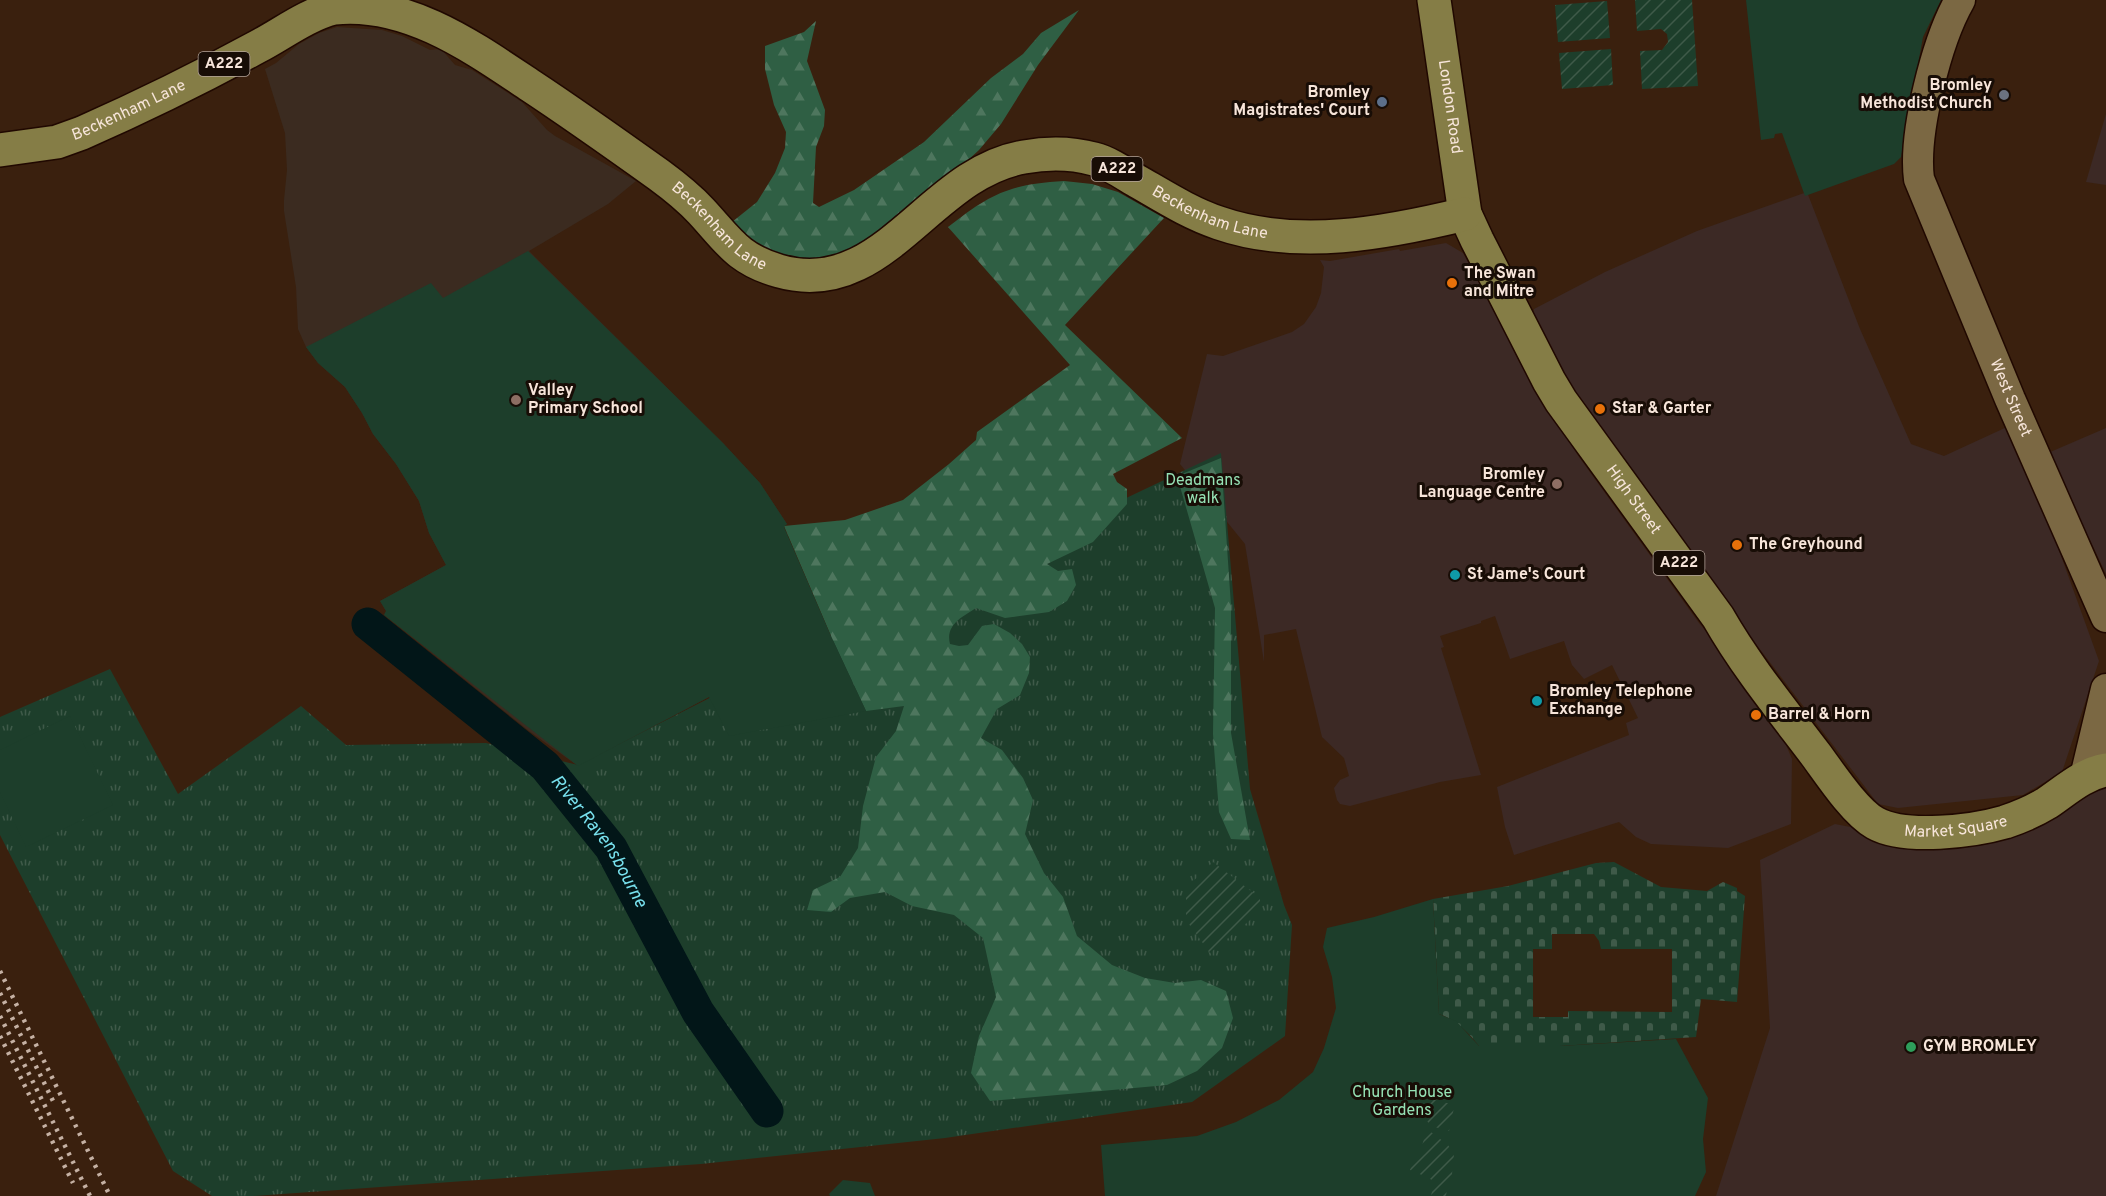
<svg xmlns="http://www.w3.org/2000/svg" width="2106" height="1196" font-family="Overpass,sans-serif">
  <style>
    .commercial { fill: #3c2925 }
    .education { fill: #3b2b20 }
    .grass { fill: url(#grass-tufts) }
    .forest { fill: url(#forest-firs) }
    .cemetery { fill: url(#cemetery-stones); fill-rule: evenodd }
    .park { fill: #1d3e2b }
    .garden { fill: url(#garden-furrows) }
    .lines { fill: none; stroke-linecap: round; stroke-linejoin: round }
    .river { stroke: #021618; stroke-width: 33 }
    .secondary-casing { stroke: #200800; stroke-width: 33 }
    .primary-casing { stroke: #200800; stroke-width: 36 }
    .secondary { stroke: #7b6843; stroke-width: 30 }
    .primary { stroke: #857d46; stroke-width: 33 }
    .rail { stroke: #c5b1a4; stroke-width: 4.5; stroke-dasharray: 3 6; stroke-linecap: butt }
    .worship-dot { fill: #6b7280; stroke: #180d06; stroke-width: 2 }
    .service-dot { fill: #5c6f8a; stroke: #180d06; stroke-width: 2 }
    .food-dot { fill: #e8710a; stroke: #180d06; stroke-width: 2 }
    .education-dot { fill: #8d6e63; stroke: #180d06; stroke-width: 2 }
    .culture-dot { fill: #0f9aa8; stroke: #180d06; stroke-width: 2 }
    .leisure-dot { fill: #2e9e5b; stroke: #180d06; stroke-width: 2 }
    .labels { text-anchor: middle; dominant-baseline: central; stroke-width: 6; stroke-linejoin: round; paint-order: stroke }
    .shield { fill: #180d06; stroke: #b4a49a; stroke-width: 1.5 }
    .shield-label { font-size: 15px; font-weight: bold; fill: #f7e5da }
    .poi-label { font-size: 16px; font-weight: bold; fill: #f7e5da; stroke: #180d06; text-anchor: start }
    .street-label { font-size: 16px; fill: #f7e5da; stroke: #180d06 }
    .park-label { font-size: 16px; fill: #96e2b5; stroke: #180d06 }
    .water-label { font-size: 18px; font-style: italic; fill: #78e1ee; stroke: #180d06 }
  </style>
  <defs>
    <pattern id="grass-tufts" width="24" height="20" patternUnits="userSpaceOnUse" patternTransform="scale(1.5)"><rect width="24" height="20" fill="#1d3e2b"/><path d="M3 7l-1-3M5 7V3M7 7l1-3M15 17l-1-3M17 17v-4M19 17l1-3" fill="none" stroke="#3f5a49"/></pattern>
    <pattern id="forest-firs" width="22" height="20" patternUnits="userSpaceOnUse" patternTransform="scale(1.5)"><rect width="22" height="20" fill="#2f5f44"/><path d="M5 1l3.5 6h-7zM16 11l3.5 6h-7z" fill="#4e765e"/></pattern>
    <pattern id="cemetery-stones" width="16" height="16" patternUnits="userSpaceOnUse" patternTransform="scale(1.5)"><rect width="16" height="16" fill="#1d3e2b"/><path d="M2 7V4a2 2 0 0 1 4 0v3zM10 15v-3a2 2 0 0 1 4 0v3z" fill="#3f5a49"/></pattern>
    <pattern id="garden-furrows" width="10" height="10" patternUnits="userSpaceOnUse" patternTransform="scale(1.5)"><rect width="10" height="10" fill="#1d3e2b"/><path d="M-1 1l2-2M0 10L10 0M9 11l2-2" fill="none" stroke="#3f5a49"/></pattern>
  </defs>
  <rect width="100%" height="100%" fill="#3a200e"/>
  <g class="commercial">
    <path d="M2106,114V185L2086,182Z"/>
    <path d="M1807,192L1860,329L1911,444L1944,456L2007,427L2056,542L2099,661L2062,772L2023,795L1898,808L1878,804L1575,407L1531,321L1534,309L1605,272L1697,231Z"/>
    <path d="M1446,243L1463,253L1497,315L1519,362L1579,457L1699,623L1746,678L1774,717L1792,759L1791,824L1728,848L1651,844L1636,837L1619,822L1514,855L1505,827L1497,787L1629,735L1626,723L1638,718L1612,665L1584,679L1572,665L1564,641L1510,659L1495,616L1481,621V623L1440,636L1444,647L1441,648L1481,775L1440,782L1350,806L1340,804L1337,800L1334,788L1340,780L1349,776L1344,758L1322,737L1296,629L1264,635V662L1245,544L1180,464L1207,354L1223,356L1292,332L1304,324L1316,307L1321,293L1324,267L1320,260L1330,261L1399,249L1400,251Z"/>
    <path d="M2106,428V574L2089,538L2086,539L2048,453Z"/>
    <path d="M2106,780V1196H1716L1770,1028L1760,860L1835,824L1922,841Z"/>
  </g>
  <path class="education" d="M337,27L382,30L402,36L430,50L441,49L455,65L472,70L522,102L547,130L555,136L636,181L608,204L529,251L723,443L760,483L787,524L784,526L709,697L578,766L529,731L384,615L386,611L380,601L446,565L429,533L419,501L396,464L373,434L362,413L345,387L318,363L306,347L298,329L296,287L284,211V200L287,170L285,133L265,69L276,63L299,44L319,33Z"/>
  <path class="grass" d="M1221,453L1250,789L1284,905L1292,925L1285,1036L1192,1102L945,1138L701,1164L253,1196H212L173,1171L0,835V717L110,669L178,794L301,706L346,745L486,743L578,765L831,636L882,614Z"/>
  <g class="forest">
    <path d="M1079,10L1038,65L1001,124L979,150L943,183L854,257L806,267L757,247L732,222L757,202L775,173L785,148L786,132L774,105L765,69V46L804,32L816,21L807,61L825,110L824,126L816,147L813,203L819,207L854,190L924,142L991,78L1023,54L1041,33Z"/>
    <path d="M1064,181L1092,184L1118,192L1164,218L1065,325L1182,438L1113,474L1117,482L1127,489V504L1093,542L1047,564L1058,571L1072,569L1076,585L1067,601L1049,612L1005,618L976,608C962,617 945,625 950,644L959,646L968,645L982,626L994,624L1010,633L1022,644L1030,657L1029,673L1020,695L997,709L981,738L1002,750L1023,778L1033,800L1025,834L1044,873L1063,897L1077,936L1112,965L1145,978L1175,983L1201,980L1226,991L1233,1018L1222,1048L1197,1071L1167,1085L990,1101L971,1073L979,1036L996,997L983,938L954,915L912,906L885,892L850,898L831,912L807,910L813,890L840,877L858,848L863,806L876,757L896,731L904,706L866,711L831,636L784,526L845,520L903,500L949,464L976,440L977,432L1070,365L948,227C990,194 1009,184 1064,181Z"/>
    <path d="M1221,458L1231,606V733L1250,840L1231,839L1219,812L1213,734L1215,608L1177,476Z"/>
  </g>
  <path class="cemetery" d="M1614,862L1661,887L1707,891L1723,882L1737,888V891L1745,896L1737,1002L1701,999L1696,1037L1560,1046H1479C1469,1033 1455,1019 1439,1014L1433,899L1508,886L1596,863ZM1552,934H1594L1599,941L1601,949H1672V1012L1568,1011V1017H1533V949H1552Z"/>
  <g class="park">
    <path d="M1746,0H1941L1923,37L1901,157L1894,164L1805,196L1782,133L1775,134L1774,138L1761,140Z"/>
    <path d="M528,251L723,443L760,483L787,524L784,527L831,636L866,711L729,736L709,697L578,766L384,615L386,611L380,601L446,565L429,533L419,501L396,464L373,434L362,413L345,387L318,363L306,347L431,283L443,298Z"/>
    <path d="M70,716L113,805L26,847L0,792V750Z"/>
    <path d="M1433,899L1439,1014L1456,1021L1479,1046H1560L1676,1039L1708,1098L1703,1139L1706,1172L1695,1196H1105L1101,1145L1197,1136L1236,1122L1279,1100L1313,1072L1324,1048L1336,1008L1332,977L1323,947L1327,928L1374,917Z"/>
    <path d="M843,1180L870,1183L875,1196H830L829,1194Z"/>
  </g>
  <g class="garden">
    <path d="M1635,0H1692L1698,86L1642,89L1640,51L1662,50L1668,42L1667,34L1661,29L1637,31Z"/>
    <path d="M1607,1L1610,38L1558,42L1555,5Z"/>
    <path d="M1611,49L1613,85L1562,89L1559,53Z"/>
    <path d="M1213,862L1260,898V912L1210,953L1186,920V888Z"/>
    <path d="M1434,1098L1446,1103H1455L1449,1131L1431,1126L1427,1121L1428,1099Z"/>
    <path d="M1431,1132L1448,1145L1454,1154L1452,1174L1455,1181L1447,1189L1446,1196H1431L1434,1182L1429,1178L1410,1170L1411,1166L1420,1153L1425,1135Z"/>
  </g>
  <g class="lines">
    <path class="river" id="s1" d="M368,624L545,766L611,848L698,1012L767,1111"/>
    <defs>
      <g id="secondary">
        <path id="s2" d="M1960,0C1937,40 1913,133 1919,179L2010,399L2106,617"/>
        <path d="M2085,777L2106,689"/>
      </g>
      <g id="primary">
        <path id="s3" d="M1434,0L1465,214L1477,240L1549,381L1561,401L1718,617C1746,666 1782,710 1816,755C1830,774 1855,812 1875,823C1905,840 1974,831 2005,822C2020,817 2034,811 2047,803C2065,791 2083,774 2106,770"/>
        <path id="s4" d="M0,150L57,142L82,133C141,107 200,78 257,47C282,34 306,15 334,8C408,0 474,48 531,86C575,115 617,145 659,175C674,186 688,197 701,211C728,240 737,259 779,271C884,301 928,173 1024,157C1046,153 1072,153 1094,159C1109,163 1122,172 1135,180C1163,196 1189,213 1219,223C1297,250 1387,233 1465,214"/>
      </g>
    </defs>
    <use href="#secondary" class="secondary-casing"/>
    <use href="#primary" class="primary-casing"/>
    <use href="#secondary" class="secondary"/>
    <use href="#primary" class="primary"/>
    <g class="rail">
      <path d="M0,971L110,1196"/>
      <path d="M0,993L55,1105"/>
      <path d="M0,1016L90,1196"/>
      <path d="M0,1036L73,1183"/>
    </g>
  </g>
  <circle class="worship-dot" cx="2004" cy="95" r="6"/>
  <circle class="service-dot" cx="1382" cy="102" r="6"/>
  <g class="food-dot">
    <circle cx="1452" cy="283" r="6"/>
    <circle cx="1600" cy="409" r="6"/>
    <circle cx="1737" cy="545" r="6"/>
    <circle cx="1756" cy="715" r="6"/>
  </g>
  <g class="education-dot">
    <circle cx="516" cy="400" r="6"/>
    <circle cx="1557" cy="484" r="6"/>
  </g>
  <g class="culture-dot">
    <circle cx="1455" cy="575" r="6"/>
    <circle cx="1537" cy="701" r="6"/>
  </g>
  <circle class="leisure-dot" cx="1911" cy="1047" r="6"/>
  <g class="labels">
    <g class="shield">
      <rect x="198.5" y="52" width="51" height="24" rx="4.5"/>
      <rect x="1091.5" y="157" width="51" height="24" rx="4.5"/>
      <rect x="1653.5" y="551" width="51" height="24" rx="4.5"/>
    </g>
    <g class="shield-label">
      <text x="224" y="64">A222</text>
      <text x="1117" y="169">A222</text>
      <text x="1679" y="563">A222</text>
    </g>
    <g class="poi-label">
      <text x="1992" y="86" text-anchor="end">Bromley<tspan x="1992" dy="18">Methodist Church</tspan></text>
      <text x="1370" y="93" text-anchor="end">Bromley<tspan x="1370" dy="18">Magistrates' Court</tspan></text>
      <text x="1464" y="274">The Swan<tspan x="1464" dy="18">and Mitre</tspan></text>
      <text x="528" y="391">Valley<tspan x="528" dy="18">Primary School</tspan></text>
      <text x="1612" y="409">Star &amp; Garter</text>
      <text x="1545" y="475" text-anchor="end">Bromley<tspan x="1545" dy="18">Language Centre</tspan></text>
      <text x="1749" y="545">The Greyhound</text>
      <text x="1467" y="575">St Jame's Court</text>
      <text x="1549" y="692">Bromley Telephone<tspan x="1549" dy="18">Exchange</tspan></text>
      <text x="1768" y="715">Barrel &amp; Horn</text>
      <text x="1923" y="1047">GYM BROMLEY</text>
    </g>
    <g class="street-label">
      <text stroke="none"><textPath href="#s3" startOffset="108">London Road</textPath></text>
      <text stroke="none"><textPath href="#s4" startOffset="136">Beckenham Lane</textPath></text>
      <text stroke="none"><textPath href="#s4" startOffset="1374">Beckenham Lane</textPath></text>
      <text stroke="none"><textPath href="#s4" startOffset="818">Beckenham Lane</textPath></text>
      <text stroke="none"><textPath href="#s2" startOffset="423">West Street</textPath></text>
      <text stroke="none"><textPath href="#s3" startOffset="549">High Street</textPath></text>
      <text stroke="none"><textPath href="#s3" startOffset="1036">Market Square</textPath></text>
    </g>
    <g class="park-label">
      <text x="1203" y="481">Deadmans<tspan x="1203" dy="18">walk</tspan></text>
      <text x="1402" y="1093">Church House<tspan x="1402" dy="18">Gardens</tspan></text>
    </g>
    <g class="water-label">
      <text stroke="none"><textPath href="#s1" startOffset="320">River Ravensbourne</textPath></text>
    </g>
  </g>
</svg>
